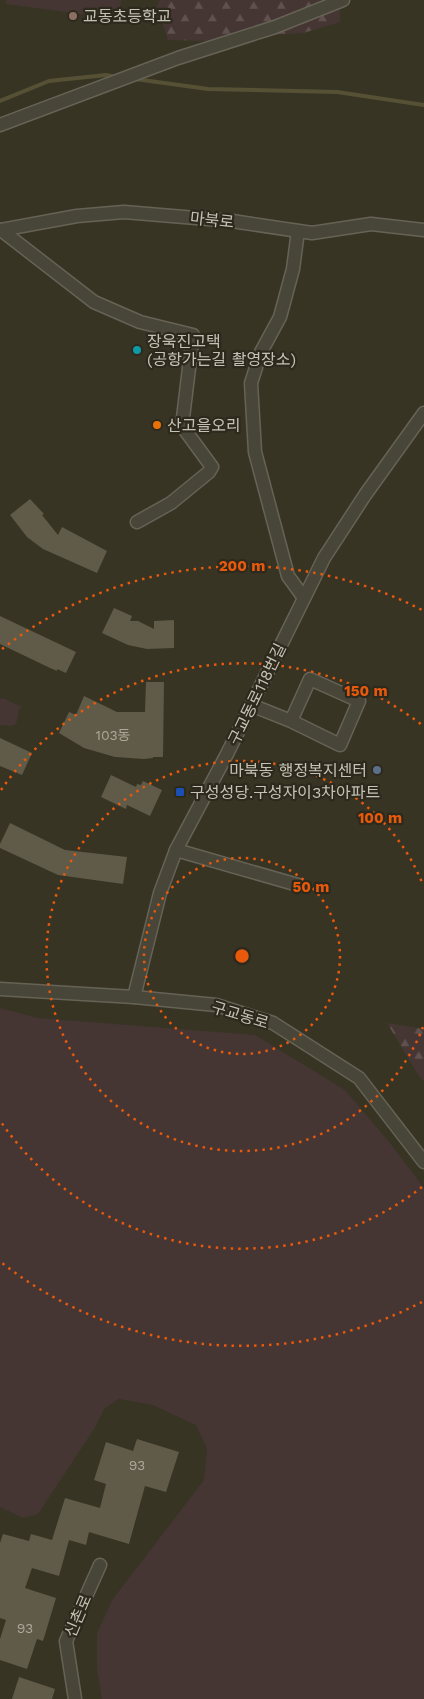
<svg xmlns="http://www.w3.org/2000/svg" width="424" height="1699" font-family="'Work Sans','Noto Sans KR',sans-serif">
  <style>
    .green { fill: #453633 }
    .forest { fill: url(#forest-firs) }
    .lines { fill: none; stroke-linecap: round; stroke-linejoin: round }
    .stream { stroke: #565135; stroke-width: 4 }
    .building { fill: #5f5b48 }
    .minor-casing { stroke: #666356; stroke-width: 15 }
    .minor { stroke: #484638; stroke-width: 12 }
    .ring { fill: none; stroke: #e8590c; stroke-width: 2.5; stroke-dasharray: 2.5 5 }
    .education-dot { fill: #8d6e63; stroke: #2d2a1d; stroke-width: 2 }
    .culture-dot { fill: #0f9aa8; stroke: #2d2a1d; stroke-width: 2 }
    .food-dot { fill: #e8710a; stroke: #2d2a1d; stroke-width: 2 }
    .service-dot { fill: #5c6f8a; stroke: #2d2a1d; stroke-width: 2 }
    .transit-dot { fill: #1a4fb4; stroke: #2d2a1d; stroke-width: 2 }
    .labels { text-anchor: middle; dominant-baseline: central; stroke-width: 4.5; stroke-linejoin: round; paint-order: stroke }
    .number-label { font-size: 14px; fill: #aba898 }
    .poi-label { font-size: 16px; fill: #c4c2b3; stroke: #2d2a1d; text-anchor: start }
    .street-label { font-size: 16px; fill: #c4c2b3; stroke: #2d2a1d }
    .centre { fill: #e8590c; stroke: #2d2a1d; stroke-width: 2.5 }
    .ring-label { font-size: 15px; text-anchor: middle; font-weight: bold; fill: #e8590c; stroke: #2d2a1d; stroke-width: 4.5; stroke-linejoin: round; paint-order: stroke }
  </style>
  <defs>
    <pattern id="forest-firs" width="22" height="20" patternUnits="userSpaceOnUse" patternTransform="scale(1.25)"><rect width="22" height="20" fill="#453633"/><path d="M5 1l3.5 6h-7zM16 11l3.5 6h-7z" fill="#5e514e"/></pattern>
  </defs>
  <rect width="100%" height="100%" fill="#373424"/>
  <g class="green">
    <path d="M6,0H121L119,19L6,4Z"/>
    <path d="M3,698L22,707L19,710L16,724L11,726L0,725V699Z"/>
    <path d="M0,1008L38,1018L255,1035L345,1090L390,1143L424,1188V1699H102L97,1669V1633L113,1599L204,1480L207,1449L196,1425L153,1405L119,1399L104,1409L94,1429L38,1514L23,1518L0,1507Z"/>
  </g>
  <g class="forest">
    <path d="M160,0H340V22L303,33L267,35L211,41L168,40L157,7Z"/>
    <path d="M387,1023L424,1029V1081L419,1076Z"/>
  </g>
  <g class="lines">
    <g class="stream">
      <path d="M135,79L208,89L337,92L424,105"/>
      <path d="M0,101L49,81L106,75L116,77"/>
    </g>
  </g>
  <g class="building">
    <path d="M30,499L44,514L42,515L58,535L62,527L107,551L97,573L43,549L27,537L10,515Z"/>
    <path d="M114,608L132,616L130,621H138L154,629V621L174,620V648L147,649L128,645L102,633Z"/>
    <path d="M0,616L76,652L66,673L57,669V671L48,667L0,644Z"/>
    <path d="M146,682H164L163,757H153V758L144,759L115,757L84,748L59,733L69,712L76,715L84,696L117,712H145Z"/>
    <path d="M0,738L32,753L22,775L0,766Z"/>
    <path d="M111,775L136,787L137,784L141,785L143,781L162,790L150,816L127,805L126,809L101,797Z"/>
    <path d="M10,823L65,850L127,857L123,884L58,875L0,848V844Z"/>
    <path d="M137,1439L179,1452L166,1492L145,1486L129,1544L89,1532L86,1545L69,1540L59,1576L32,1568L25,1588L56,1598L43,1641L37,1639L27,1669L0,1660V1639L6,1620L0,1618V1543L3,1534L29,1541L31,1534L52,1540L65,1498L100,1508L106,1484L94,1480L106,1442L133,1451Z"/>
    <path d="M19,1677L55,1689L52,1699H12Z"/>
  </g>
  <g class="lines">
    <defs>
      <g id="minor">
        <path d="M0,125L178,58L275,27L343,0"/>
        <path d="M0,230L77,216L124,212L232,221L312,233L371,224L424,230"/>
        <path d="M1,230L94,302L140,322L193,335L182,426L212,467L209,472L171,503L137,522"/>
        <path d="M298,231L293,269L280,317L261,352L251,383L255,452L288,576L304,598"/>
        <path d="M251,705L291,721L340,745L359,701L310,679L291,721"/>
        <path d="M176,850L298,885"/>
        <path d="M0,989L134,997L216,1005L273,1023L359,1078L424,1162"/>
        <path d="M134,997L160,893L176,850L227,754L324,558L365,495L424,413"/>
        <path d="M75,1699L66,1641L100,1565"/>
      </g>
    </defs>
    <use href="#minor" class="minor-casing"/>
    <use href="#minor" class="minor"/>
  </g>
  <g class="ring">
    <circle cx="242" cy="956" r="98"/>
    <path d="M423 1027A195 195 0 1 1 423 885"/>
    <path d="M422 1187A293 293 0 0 1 1 1122M1 790A293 293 0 0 1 422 725"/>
    <path d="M422 1302A390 390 0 0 1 2 1263M2 649A390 390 0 0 1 422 610"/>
  </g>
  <circle class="education-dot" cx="73" cy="16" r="5"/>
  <circle class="culture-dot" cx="137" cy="350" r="5"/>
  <circle class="food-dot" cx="157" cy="425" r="5"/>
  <circle class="service-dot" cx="377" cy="770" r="5"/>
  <rect class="transit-dot" x="175" y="787" width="10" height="10" rx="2.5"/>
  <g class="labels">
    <g class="number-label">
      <text x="113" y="735">103동</text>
      <text x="137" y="1465">93</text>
      <text x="25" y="1628">93</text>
    </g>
    <g class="poi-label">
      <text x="83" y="16">교동초등학교</text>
      <text x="147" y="341">장욱진고택<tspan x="147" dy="18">(공항가는길 촬영장소)</tspan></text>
      <text x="167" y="425">산고을오리</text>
      <text x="367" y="770" text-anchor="end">마북동 행정복지센터</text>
      <text x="190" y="792">구성성당.구성자이3차아파트</text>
    </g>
    <g class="street-label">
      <text transform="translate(212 220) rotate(6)">마북로</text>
      <text transform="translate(257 694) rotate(-64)">구교동로118번길</text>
      <text transform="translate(240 1015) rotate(17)">구교동로</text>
      <text transform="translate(78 1616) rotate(-67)">신촌로</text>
    </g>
  </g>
  <circle cx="242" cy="956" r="8" class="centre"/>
  <g class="ring-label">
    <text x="242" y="571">200 m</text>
    <text x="366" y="696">150 m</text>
    <text x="380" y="823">100 m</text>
    <text x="311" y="892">50 m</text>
  </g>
</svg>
